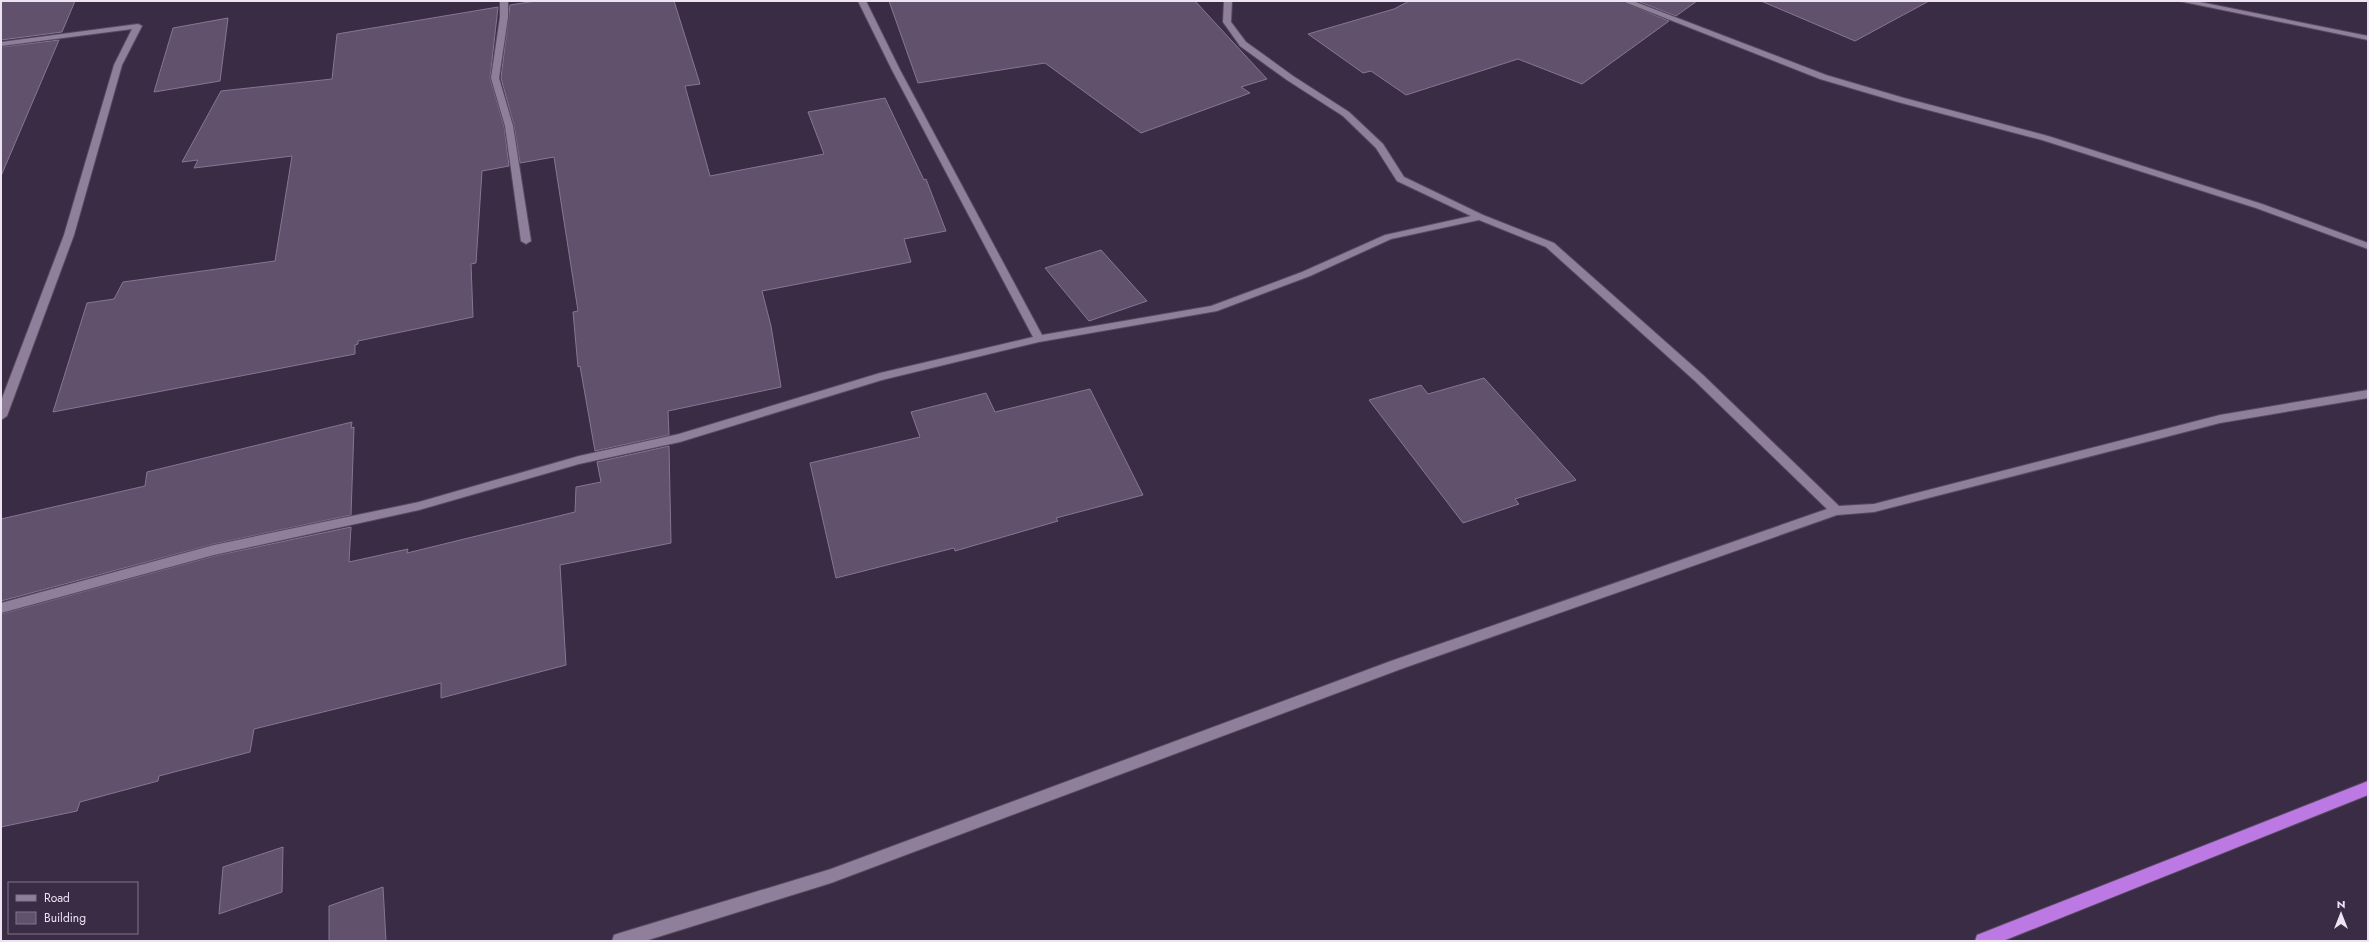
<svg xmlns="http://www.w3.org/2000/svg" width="2369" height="942" font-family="Jost,sans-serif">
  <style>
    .building { fill: #61516c; stroke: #877693 }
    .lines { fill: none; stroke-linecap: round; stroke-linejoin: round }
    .minor-casing { stroke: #574a5f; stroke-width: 2 }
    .highway-casing { stroke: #574a5f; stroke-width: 2 }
    .minor { fill: #907f9b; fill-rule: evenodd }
    .highway { fill: #bc79e3; fill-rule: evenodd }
  </style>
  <rect width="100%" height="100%" fill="#3b2c45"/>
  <g class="building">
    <path d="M1,1H75L62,32L1,40Z"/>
    <path d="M536,1H674L700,84L685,86L710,176L824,154L808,112L885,98L924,180L926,179L946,231L904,239L911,262L762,291L771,326L781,387L668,411L669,435L595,451L580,366L578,367L573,312L578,311L554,157L520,163L514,126L501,78L510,5Z"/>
    <path d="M889,1H1195L1267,79L1241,87L1250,93L1141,133L1045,63L918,83Z"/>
    <path d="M1409,1H1621L1669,21L1582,84L1518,59L1406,95L1371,71L1363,73L1308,34L1394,9Z"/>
    <path d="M1637,1H1697L1676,16Z"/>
    <path d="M1761,1H1929L1855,41Z"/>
    <path d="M498,7L490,78L504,126L509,166L482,171L476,263L471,264L473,317L358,341V344L355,345V354L53,412L87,303L114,299L123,282L275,261L292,156L194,168L198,160L182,162L221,91L332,79L337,34Z"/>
    <path d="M228,18L220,81L154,92L173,28Z"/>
    <path d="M59,40L1,176V47Z"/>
    <path d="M1101,250L1147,301L1089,321L1045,268Z"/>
    <path d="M1484,378L1576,480L1515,499L1519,504L1463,523L1369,400L1421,385L1428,394Z"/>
    <path d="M1090,389L1143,495L1056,518L1058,521L955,551L954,548L836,578L810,463L920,437L911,412L986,393L995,412Z"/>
    <path d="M352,422L351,428L354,427L351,515L214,544L1,601V519L145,486L147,472Z"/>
    <path d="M669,446L671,543L560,565L566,665L441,698V683L254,729L250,752L159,776L158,781L80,802L77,811L1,827V614L214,556L351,527L349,562L408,549L407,553L575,512L576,487L601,482L597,462Z"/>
    <path d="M283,847L282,892L219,914L223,867Z"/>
    <path d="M383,887L386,941H329V906Z"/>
  </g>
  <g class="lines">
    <defs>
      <g id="minor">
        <path d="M500,1H508V17L499,78L513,126L531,241L526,244L521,241L505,126L491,78L500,17Z"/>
        <path d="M858,1H866L900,70L1042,335L1211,306L1302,272L1385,235L1471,216L1397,181L1376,148L1343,116L1287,80L1240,46L1223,22L1224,1H1232L1231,22L1246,42L1293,76L1349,112L1383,144L1404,177L1483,215L1554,243L1703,375L1839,506L1874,504L2220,415L2368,390V398L2220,423L1874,512L1837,515L1401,669L831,883L645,941H612L614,935L620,933L831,869L1391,661L1827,509L1695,381L1546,247L1479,220L1391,239L1310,276L1217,311L1039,342L882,380L680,442L579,464L419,510L214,555L1,613V603L214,545L419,502L579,456L679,434L880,373L1033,337L892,70Z"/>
        <path d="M1622,1H1633L1826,75L1904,98L2048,136L2262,204L2368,243V249L2256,208L2042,140L1898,102L1820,79Z"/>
        <path d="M2179,1H2195L2368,36V40Z"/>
        <path d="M138,24L142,26L122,65L74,235L7,416L1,420V401L64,235L114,65L132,29L1,46V42Z"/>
      </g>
      <path id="highway" d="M2368,781V795L2003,941H1975L1977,935Z"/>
    </defs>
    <use href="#minor" class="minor-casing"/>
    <use href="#highway" class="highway-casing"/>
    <use href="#minor" class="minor"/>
    <use href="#highway" class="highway"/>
  </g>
  <rect width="2369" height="942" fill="none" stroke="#ece3f3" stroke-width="4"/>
  <rect x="8" y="882" width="130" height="52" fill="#3b2c45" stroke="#82758b"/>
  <rect x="16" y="895" width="20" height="6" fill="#907f9b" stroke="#82758b"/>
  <text x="44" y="902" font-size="12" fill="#ece3f3">Road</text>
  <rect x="16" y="912" width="20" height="12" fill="#61516c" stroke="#82758b"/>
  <text x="44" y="922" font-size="12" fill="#ece3f3">Building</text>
  <g transform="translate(2341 914)" stroke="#3b2c45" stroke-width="3" paint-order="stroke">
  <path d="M0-3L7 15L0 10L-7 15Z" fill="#ece3f3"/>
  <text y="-6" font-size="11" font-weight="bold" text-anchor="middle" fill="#ece3f3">N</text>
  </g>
</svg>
